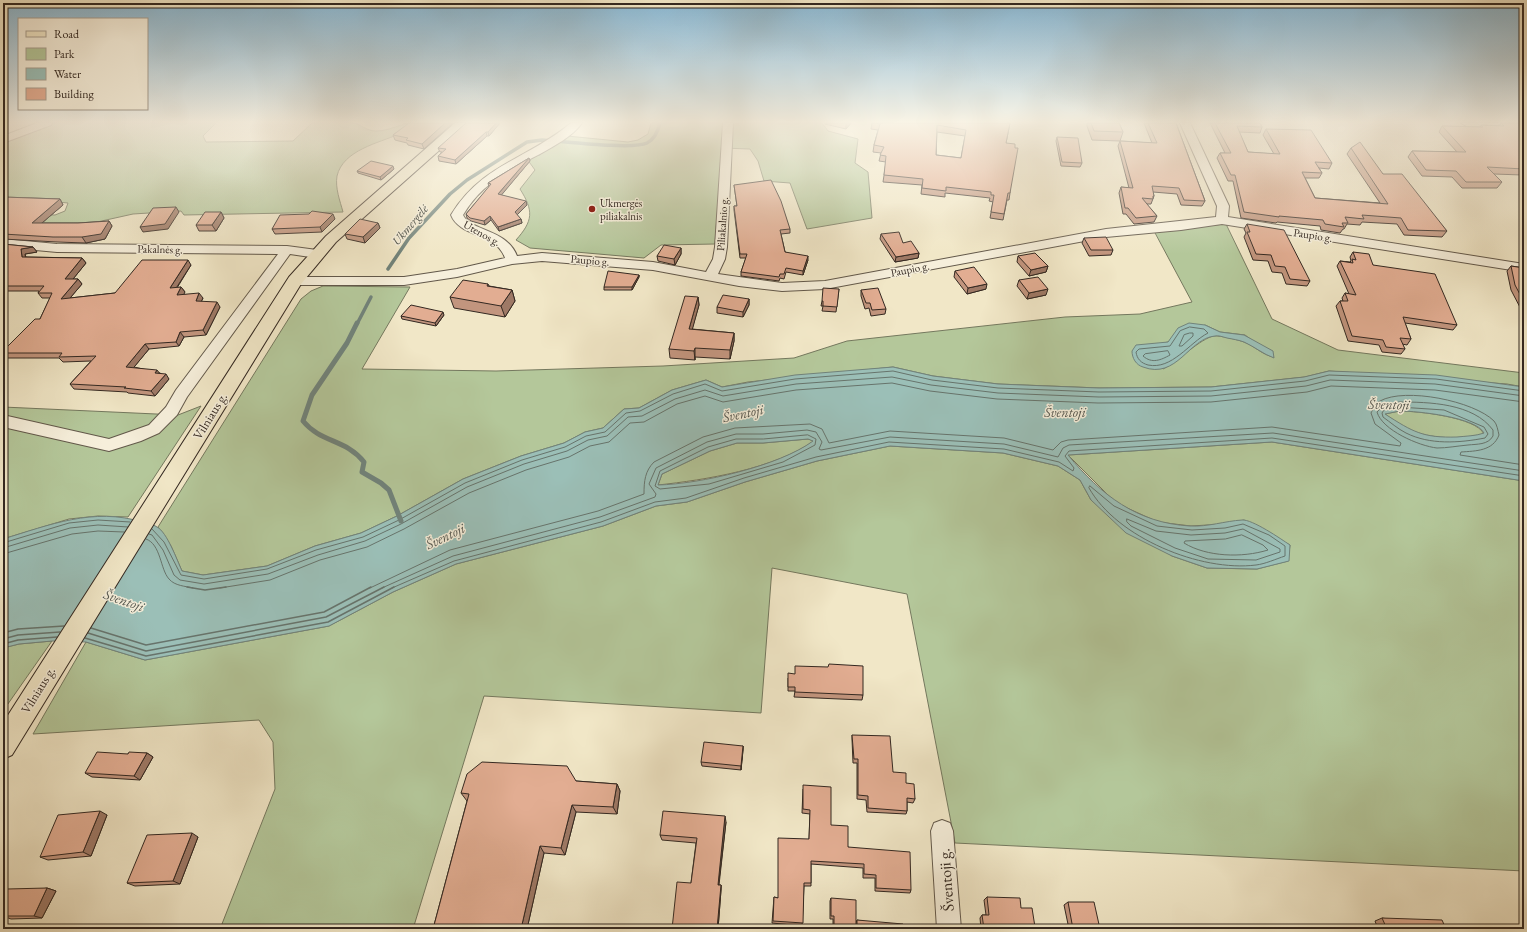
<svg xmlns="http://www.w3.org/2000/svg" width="1527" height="932" font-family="'EB Garamond',serif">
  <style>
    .green { fill: #b4c79a; stroke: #74785e; fill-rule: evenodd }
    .water { fill: #9bbfb7; stroke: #71837b; fill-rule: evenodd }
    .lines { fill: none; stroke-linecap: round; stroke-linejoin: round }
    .shore-far1 { stroke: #67746c; stroke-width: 1 }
    .shore { stroke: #67746c; stroke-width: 1.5 }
    .stream-far1 { stroke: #71837b; stroke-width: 3.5 }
    .stream { stroke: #71837b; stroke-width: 5 }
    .minor-casing { stroke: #62584a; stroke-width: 2 }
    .major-casing { stroke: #332821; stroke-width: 2 }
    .minor { fill: #f6efdb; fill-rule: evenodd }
    .major { fill: #f1e7c7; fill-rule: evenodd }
    .wall { fill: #c2957e; stroke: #332821; fill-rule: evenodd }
    .shaded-wall { fill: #9e7966; stroke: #332821 }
    .building { fill: #e2ad92; stroke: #332821; fill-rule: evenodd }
    .poi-dot { fill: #8f2418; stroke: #f6efdb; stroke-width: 1.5 }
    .labels { text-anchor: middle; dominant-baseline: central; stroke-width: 3; stroke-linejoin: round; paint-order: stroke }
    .far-poi-label { font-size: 11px; fill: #332821; stroke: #f6efdb; text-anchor: start }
    .far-street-label { font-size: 11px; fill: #332821; stroke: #f6efdb }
    .far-water-label { font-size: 12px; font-style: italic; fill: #52554e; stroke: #f6efdb }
    .street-label { font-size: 13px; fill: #332821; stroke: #f6efdb }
    .water-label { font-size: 14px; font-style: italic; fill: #52554e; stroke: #f6efdb }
    .near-street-label { font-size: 16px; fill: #332821; stroke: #f6efdb }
  </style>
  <rect width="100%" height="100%" fill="#f1e7c7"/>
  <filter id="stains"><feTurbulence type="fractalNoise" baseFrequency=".005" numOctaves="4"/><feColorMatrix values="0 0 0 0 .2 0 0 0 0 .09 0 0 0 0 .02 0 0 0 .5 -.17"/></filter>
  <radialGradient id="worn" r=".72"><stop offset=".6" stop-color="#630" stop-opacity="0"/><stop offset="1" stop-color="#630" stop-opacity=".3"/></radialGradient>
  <g class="green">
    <path d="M53,123H216L203,136L206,142L293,141L312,123C325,123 340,121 353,123C361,124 366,131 376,131C390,131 401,123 414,123C410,127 405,132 399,134C379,143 343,150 337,176C335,188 340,201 343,212L184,215L181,211L133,214L88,224L3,225L9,213L55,215L65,211L68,203L3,197V143Z"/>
    <path d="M651,123H822L828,131L858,139L855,163L868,172L872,218L807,229L790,183L764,181L758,161L750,149L722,148L715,244L661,245L644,258L530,248L516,240C533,221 534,211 520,189L535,170L527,159L567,136L628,142L638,140L648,134Z"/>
    <path d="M1226,224L1272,319L1338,350L1524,373V387L1507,384L1329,371L1305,377L1211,387L1099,388L998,384L933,376L893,367L748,382L722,387L706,380L672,390L639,408L624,409L603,428L585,432L564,443L521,456L463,479L397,516L361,533L315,546L267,566L203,575L182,571L171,546L158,527L301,299L311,291L323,286L410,287L362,369L496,371L663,366L794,358L847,341L1065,317L1140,314L1192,302L1154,231ZM1205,325L1220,332L1245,335L1274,357C1262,355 1255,346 1244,342C1239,340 1219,335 1214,336C1201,338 1177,362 1163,369L1159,344L1168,342L1173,337Z"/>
    <path d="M201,406L128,517L98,516L69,519L3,539V407L178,415Z"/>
    <path d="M1399,411C1417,411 1476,417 1484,434C1460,439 1432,440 1408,429C1400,426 1392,419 1385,414Z"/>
    <path d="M808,439L814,441C774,469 705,480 658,485L662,474L710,451L737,443H763Z"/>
    <path d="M1272,442L1524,481V871L955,843L907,594L772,568L761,713L484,696L413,929H220L275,789L273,742L259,720L33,734L86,642L145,660L329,626L393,592L456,564L603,526L656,506L687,502L745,482L817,461L890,446L1003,453L1058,466L1080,480L1091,500L1172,556L1207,568L1257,569L1288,561L1290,545L1244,520L1224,524L1191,526L1158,522L1116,503L1068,455Z"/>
    <path d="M52,641L3,711V648L19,644Z"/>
  </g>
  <g class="water">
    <path d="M1189,323L1205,325L1220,332L1244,335L1273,351L1274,358C1263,354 1255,347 1244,342C1239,340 1232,339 1227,338C1223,337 1218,335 1215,336C1189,338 1177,380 1143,367C1136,365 1132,358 1132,351L1136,345L1168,342L1178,328Z"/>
    <path d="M893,367L933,376L998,384L1099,388L1211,387L1304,377L1329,371L1436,375L1524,387V481L1272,442L1068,455C1101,495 1137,523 1190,526C1208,527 1225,521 1242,520C1252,519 1281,539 1290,545L1289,561L1257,569L1207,568L1172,556L1126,533L1091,500L1080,480L1058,466L1003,453L890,446L817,461L745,482L687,502L656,506L603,526L456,564L393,592L329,626L145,660L86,642L52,641L19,644L3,648V539C49,525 94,507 142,522C147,523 153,524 157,527C167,532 177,560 182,571L203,575L267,566L315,546L361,533L397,516L463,479L521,456L564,443L585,432L603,428L624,409L639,408L672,390L706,380L722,387L795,375ZM1400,411C1417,411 1476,417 1484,433C1476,436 1466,436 1457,437C1423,438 1413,432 1385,414ZM808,439L813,441C779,466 700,484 658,485L662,474L710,451L737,443H763Z"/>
  </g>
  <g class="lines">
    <g class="shore-far1">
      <path d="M1190,327L1204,329L1208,333C1189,343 1172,370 1148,365C1141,363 1137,359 1136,352L1139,349L1170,346L1180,331Z"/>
      <path d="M1190,333H1193V336L1182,346H1179L1184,335Z"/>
      <path d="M1168,351L1170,355C1161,360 1152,364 1143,356L1145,354Z"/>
      <path d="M1399,402C1429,402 1473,403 1493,430V436C1488,445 1477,444 1468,445C1457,446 1447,448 1437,448C1419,446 1382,430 1377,412L1383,406Z"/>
      <path d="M1399,407L1444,410L1484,427L1488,434L1485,438C1459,443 1430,445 1406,433C1398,429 1390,422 1383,417L1382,413L1384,410Z"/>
      <path d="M808,435L816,439L815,445L783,462L709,484L660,489L655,486L660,471L708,447L736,439H763Z"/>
      <path d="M1090,486L1114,506L1157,526L1192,530L1225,528L1243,524L1269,535L1285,546V556C1276,559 1265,564 1256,565C1201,572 1117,538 1089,488Z"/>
      <path d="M1127,519L1156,531L1191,535L1225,533L1243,529L1280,549V552L1256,560L1208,559L1175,548L1131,526L1127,522Z"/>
      <path d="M152,529L164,542L181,575L204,579L267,569L316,550L363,537L399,520L465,483L522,460L565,447L586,436L605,432L626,413L640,411L673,394L705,384L722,391L795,379L893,371L932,380L998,388L1099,392L1211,391L1305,381L1329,375L1436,379L1524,391"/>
      <path d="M149,534L152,535L163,550L174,575L180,580L204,584L268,574L318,555L365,541L401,524L467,487L524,464L567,451L588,440L607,436L628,417L642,416L675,399L705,390L723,396L796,384L892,377L931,385L998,393L1099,397L1211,396L1306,386L1330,380L1435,384L1524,396"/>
      <path d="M1242,535L1263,545L1268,550C1242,558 1207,557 1184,543L1185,541L1225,539Z"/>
      <path d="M146,539C161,544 160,569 169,579C175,586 185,586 193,588"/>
      <path d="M3,543L69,523L98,520L130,522"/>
      <path d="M3,548L70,528L98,525L128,527"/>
      <path d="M3,554L72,534L98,531L124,532"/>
      <path d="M220,588L270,580L320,560L367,547L404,529L469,493L526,470L569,457L590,446L609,442L630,423L644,422L677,404L705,396L723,402L796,390L892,383L930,391L997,399L1098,403L1211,402L1307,392L1331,386L1435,390L1524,402"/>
      <path d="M370,588L450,550L598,511L644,494C644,481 645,471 654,462L703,437L735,428L810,424L822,429L829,443L890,431L1004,438L1053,450L1061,442L1068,440L1272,427L1400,446L1401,443L1375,424L1371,413C1373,409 1376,403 1380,401C1405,387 1474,401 1494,421C1497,424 1498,431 1499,435C1493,451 1476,451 1461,452L1460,455L1524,465"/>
      <path d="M382,588L453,556L600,517L655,497L656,494L649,484L656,468L707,442L736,434H763L807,430L816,432L822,442L819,449L821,450L890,437L1004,444L1058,457L1063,448L1069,445L1273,433L1524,471"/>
      <path d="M392,588L454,561L601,522L655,502L686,498L744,478L816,457L889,442L1004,449L1059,462L1073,471L1074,468L1065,456L1069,451L1272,438L1524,476"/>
    </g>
    <g class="shore">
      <path d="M187,587L205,590L226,587"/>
      <path d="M91,628L146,645L324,612L371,587"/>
      <path d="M3,633L18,629L64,626"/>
      <path d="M88,633L146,651L326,617L384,587"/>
      <path d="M85,638L146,656L328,622L394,587"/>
      <path d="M3,639L18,635L60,632"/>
      <path d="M3,644L18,640L57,637"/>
    </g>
    <g class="stream-far1">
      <path d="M388,269L409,238L450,194L467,180L527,142L542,140C562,141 632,150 647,143C655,139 658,131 660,123"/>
      <path d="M357,324L371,297"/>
    </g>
    <path class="stream" d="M357,323L347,343L312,395L303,421C321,443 346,439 364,462L362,472L381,483L389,490L401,521"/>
    <defs>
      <g id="minor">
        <path d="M37,123H52L51,125L3,143V136Z"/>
        <path d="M571,123H582C572,137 554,146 540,154C509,170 481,184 463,215C470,231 507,229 517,256L542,253L653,262L706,272L713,259L715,247L723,123H733L727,247L725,259L718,274L782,283L825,281L1106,229L1216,217L1217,206L1180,123H1190L1229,206L1228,217L1524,264V272L1222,224L1181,230L1106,237L825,289L782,291L739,286L653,270L542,261L512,264L457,277L404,285H295L290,284L288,281L290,278L295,277H404L457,269L505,258C496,232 460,238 451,215C482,164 528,159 571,123Z"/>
        <path d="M3,239L57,244L287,246L317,250L323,254L317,258L290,254L187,397L177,415L159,433L141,441L109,451L3,427V415L109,439L149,425L166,407L176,390L278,254L57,252L3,247Z"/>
        <path d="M942,820L950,823L953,831L961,929H937L931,831L934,823Z"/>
      </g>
      <g id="major">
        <path d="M455,123H470L336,242L301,284L12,755L3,759V723L289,277L326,236Z"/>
        <path d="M1461,123H1524V128L1468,127Z"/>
      </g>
    </defs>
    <use href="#minor" class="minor-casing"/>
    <use href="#major" class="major-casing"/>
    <use href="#minor" class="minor"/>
    <use href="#major" class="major"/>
  </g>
  <g class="wall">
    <path d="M403,123H453L424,149L408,145L407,143L395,140L393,135L408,124Z"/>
    <path d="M500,123L489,136H487L456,164L439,161L438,156L442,152H440L438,148Z"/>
    <path d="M825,123H851L846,129L825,124Z"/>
    <path d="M872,123H1010L1006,143L1010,193L1009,200H1007L1003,220L990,218L993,202L989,201L990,198L945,193V197L921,194L922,185L883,182L886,162L879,161L881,153L873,152L874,145L878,130L871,129ZM937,132L965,136L961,158L936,155Z"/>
    <path d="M1087,123H1119L1123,132L1120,141L1092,140L1087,126Z"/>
    <path d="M1144,123H1176L1205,201L1202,206L1181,205L1177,194L1153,192L1154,196L1151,204H1146L1157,216L1154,222L1134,224L1126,214H1123L1119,193L1121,187L1129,188L1118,146L1120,141L1152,143Z"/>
    <path d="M1210,123H1260L1262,127L1260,133L1239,132L1248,152L1274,154L1263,135L1266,129L1332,163L1329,169L1319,168L1322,173L1319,178H1305L1315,198L1380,203L1347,154L1351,148L1383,174L1447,231L1442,237L1404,235L1397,224L1362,222L1360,225L1347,224L1344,229H1343L1340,233L1321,230L1320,226L1277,222L1276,223L1241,218L1233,181H1228L1217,158L1220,153H1225Z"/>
    <path d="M1501,123H1524V177L1522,175L1494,174L1502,182L1497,188H1462L1452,177L1422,176L1408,157L1412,151L1457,152L1439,132L1442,126L1480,127L1481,125L1499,126Z"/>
    <path d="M1057,137L1082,163L1080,167L1061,166L1056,141Z"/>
    <path d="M529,158L530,161L501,195L527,205L517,215L521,219L522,223L499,231L491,220L485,225L471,221L467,218L466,214L489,187L488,183Z"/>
    <path d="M394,169L381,180L358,173L357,171Z"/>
    <path d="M734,185L790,229V233L781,234L785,252L808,260L803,275L786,272L784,279L780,278L779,281L741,276V272L746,258H740L734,210V206H737Z"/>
    <path d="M3,197L60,199L63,205L42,223H78L109,221L112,226L105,239L86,243L57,242L3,239Z"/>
    <path d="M221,212L224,218L216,231H199L196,225Z"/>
    <path d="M335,219L322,232L275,234L272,229Z"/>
    <path d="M378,223L380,228L365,243L347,239L345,234Z"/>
    <path d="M1247,224L1310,281L1307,286L1286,284L1282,273L1272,272L1268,261L1253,260L1244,237L1246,233L1244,229Z"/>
    <path d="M881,234L903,243L919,253L918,258L895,262L880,239Z"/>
    <path d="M1084,238L1113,250L1111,255L1089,256L1082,243Z"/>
    <path d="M3,244L33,247L37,252L25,254L26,257L82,258L86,263L73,279H78L82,284L70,298L115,293L191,265L177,288L181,287L185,292L183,294L203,298L201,302L220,307L206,335L184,337L179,346L149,349L134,367L160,373L169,379L155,396L128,393L127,392L74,389L70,384L91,361L63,362L59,358H5L3,356V351L40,319L50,298H42L38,293L39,291H3Z"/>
    <path d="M681,248V254L675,265L658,261L657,256Z"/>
    <path d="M1353,252L1373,265L1457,325L1453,330L1405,323L1411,339L1407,345L1402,344L1405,349L1401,354L1382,352L1379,345L1348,341L1336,306L1340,301H1343L1342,298L1345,293L1349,294L1337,266L1340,261L1350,262L1351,261L1350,257Z"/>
    <path d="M1018,256L1048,266L1046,272L1029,276L1017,262Z"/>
    <path d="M1511,266L1524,268V313H1523L1511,290L1507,271Z"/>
    <path d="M955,271L986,289L967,294L954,277Z"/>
    <path d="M639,275V277L632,290H604V287Z"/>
    <path d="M1019,280L1046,295L1027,299L1017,286Z"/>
    <path d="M488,284L489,286L512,290L515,301L505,317L454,308L450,297Z"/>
    <path d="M839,289L836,312L822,311L823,306H821L822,301Z"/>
    <path d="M861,290L886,309L885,314L871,316L869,308L865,309L861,296Z"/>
    <path d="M698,297L699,305L692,329L734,333V341L730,359L695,357V360L670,358L669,349Z"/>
    <path d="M749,299V305L743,317L717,313V307Z"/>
    <path d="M444,315L436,326L402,319L401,316Z"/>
    <path d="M788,678L863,695L862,700L794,697L795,691H788Z"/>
    <path d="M852,735L893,772L906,783L915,799L913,803L907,802V811L906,814L867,812L866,800L857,799V763H853L852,739Z"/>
    <path d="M743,746V750L741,770L702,766L701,762Z"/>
    <path d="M147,753L153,757L140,780L92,777L85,773L128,754Z"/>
    <path d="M576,781L617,784L620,791L617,814L576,812L565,855L544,853L527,929H433L467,801L461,793Z"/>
    <path d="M803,789L848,847L911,890L910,893L875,891V878H863V868L811,864V886H804L802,926L772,923L774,897L778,898L809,839L810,814L802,813Z"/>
    <path d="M107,815L91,856L48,860L40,857Z"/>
    <path d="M726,822L719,885H721V890L718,929H672L691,883L696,843L662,840L660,835Z"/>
    <path d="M198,837L180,884L135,886L127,883Z"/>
    <path d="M47,888L56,891L42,918L11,919L3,916L4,914L3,913V896Z"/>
    <path d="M987,897L1021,908L1035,927L1033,929H981L980,918L982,915H986L984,900Z"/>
    <path d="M831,898L856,929H833V919H830V901Z"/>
    <path d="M1068,902L1100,929H1069L1064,905Z"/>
    <path d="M1382,918L1446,929H1378L1375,921Z"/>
    <path d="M857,920L904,929H856V923Z"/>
    <path d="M1121,926L1149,929H1118Z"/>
  </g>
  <g class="shaded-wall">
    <path d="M445,123H453L424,149L422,144Z"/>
    <path d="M496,123H500L489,136L488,132Z"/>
    <path d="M846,123H851L846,129Z"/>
    <path d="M486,132L487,136L456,164L455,160Z"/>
    <path d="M529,158L530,161L499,198L498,194Z"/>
    <path d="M393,166L394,169L381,180L380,177Z"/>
    <path d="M60,199L63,205L36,228L32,223Z"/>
    <path d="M526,201L527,205L516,216L515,212Z"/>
    <path d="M176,207L179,212L168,229L143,232L140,227Z"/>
    <path d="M221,212L224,218L216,231L212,225Z"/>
    <path d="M333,214L335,219L322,232L320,227Z"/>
    <path d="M490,216L491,220L485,225L484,221Z"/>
    <path d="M521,219L522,223L499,231L498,227Z"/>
    <path d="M109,221L112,226L105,239L86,243L82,237Z"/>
    <path d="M378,223L380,228L365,243L363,237Z"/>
    <path d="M33,247L37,252L25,254L26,262L22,257L21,249Z"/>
    <path d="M681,248V254L675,265L674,259Z"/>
    <path d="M919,253L918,258L895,262L896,257Z"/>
    <path d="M808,256V260L803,275V271Z"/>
    <path d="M82,258L86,263L69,284L65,279Z"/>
    <path d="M188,260L191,265L173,293L170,288Z"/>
    <path d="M1048,266L1046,272L1029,276L1031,270Z"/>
    <path d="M639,275V277L632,290V287Z"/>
    <path d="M78,279L82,284L65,304L61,299Z"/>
    <path d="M987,284L986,289L967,294L968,288Z"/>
    <path d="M181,287L185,292L181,300L177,295Z"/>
    <path d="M1048,289L1046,295L1027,299L1029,293Z"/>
    <path d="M512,290L515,301L505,317L501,306Z"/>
    <path d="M199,293L203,298L199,306L196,301Z"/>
    <path d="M698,297L699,305L690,338L689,329Z"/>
    <path d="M749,299V305L743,317V312Z"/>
    <path d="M217,302L220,307L206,335L203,330Z"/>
    <path d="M443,312L444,315L436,326L435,323Z"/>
    <path d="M180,332L184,337L179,346L176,342Z"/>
    <path d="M734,333V341L730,359V350Z"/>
    <path d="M145,344L149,349L130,372L126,367Z"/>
    <path d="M695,348V360L694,351Z"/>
    <path d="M157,370L161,375L155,373Z"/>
    <path d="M166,374L169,379L155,396L151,391Z"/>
    <path d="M743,746V750L741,770V766Z"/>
    <path d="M147,753L153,757L140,780L134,776Z"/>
    <path d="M617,784L620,791L617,814L613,807Z"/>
    <path d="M572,805L576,812L565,855L561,848Z"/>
    <path d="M100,811L107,815L91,856L83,852Z"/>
    <path d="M725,816L726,822L718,889V885Z"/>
    <path d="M192,833L198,837L180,884L173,881Z"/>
    <path d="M540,846L544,853L527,929H521Z"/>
    <path d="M721,885V890L718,929H717Z"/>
    <path d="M47,888L56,891L42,918L34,916Z"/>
  </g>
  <g class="building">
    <path d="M409,123H445L422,144L406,140L408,138L393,135Z"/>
    <path d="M466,123H496L488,132H486L455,160L438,156L446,149L438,148Z"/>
    <path d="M875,123H1010L1006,143L1015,144V148H1018L1010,193H1008L1004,214L991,212L994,195H991V192L946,187V191L922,188L923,179L884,175L886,156L880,155L884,147L874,145L880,124ZM937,125L966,130L961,158L936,155Z"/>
    <path d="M1091,123H1119L1123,132L1094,131Z"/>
    <path d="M1148,123H1176L1205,201L1184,200L1179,188L1152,186L1154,196H1153V199L1142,198L1157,216L1136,218L1128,208H1125L1121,187L1133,188L1120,141L1157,143Z"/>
    <path d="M1215,123H1260L1262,127L1237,126L1248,152L1280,154L1266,129L1311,130L1332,163L1315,162L1322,173L1302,172L1315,198L1388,204L1351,148L1360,142L1383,174H1402L1447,231L1408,230L1401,218L1362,215L1364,219L1345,217L1348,223H1342L1344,227L1325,224L1323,220L1279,216V217L1244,212L1235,175H1231L1220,153H1231Z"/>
    <path d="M1501,123H1524V169L1487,167L1502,182H1466L1456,171L1426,170L1412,151L1466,152L1442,126L1483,127L1481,125L1504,126Z"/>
    <path d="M1057,137L1078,138L1082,163L1062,162Z"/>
    <path d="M529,158L498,194L526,201L515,212L521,219L498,227L490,216L484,221L470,218L466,214L491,184L488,183Z"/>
    <path d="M371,161L393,166L380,177L357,171Z"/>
    <path d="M771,180L781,201L790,229L780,230L785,252L808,256L803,271L786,268L784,274H780L779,277L741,272L747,254H740L734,206H737L734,185Z"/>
    <path d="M3,197L60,199L32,223H78L109,221L101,234L82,237H53L3,234V214L8,210L3,209Z"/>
    <path d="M176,207L165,224L140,227L153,208Z"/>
    <path d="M312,211L333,214L320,227L272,229L280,215L309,214Z"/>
    <path d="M205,212H221L212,225H196Z"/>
    <path d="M360,219L378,223L363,237L345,234Z"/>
    <path d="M1247,224L1284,230L1310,281L1290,279L1285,267L1275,266L1271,255L1256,254L1247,232H1250Z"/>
    <path d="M899,232L903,243L911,241L919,253L896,257L881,234Z"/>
    <path d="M1106,237L1113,250H1091L1084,238Z"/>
    <path d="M3,244L33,247L21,249L22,257L82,258L65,279H78L61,299L115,293L142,260H188L170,288L181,287L177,295L199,293L196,301L217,302L203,330L180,332L176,342L145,344L126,367L157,370L155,373L166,374L151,391L124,388L126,387L70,384L96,356L59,357L62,353H3V351L35,319H40L52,293H38L44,286H3V275L5,272H3Z"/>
    <path d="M664,245L681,248L674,259L657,256Z"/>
    <path d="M1353,252L1369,254L1373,265L1435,274L1457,325L1403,317L1411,339L1400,338L1405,349L1386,347L1383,340L1352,336L1340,301H1348L1345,293L1356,295L1340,261L1353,263L1352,259L1356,260Z"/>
    <path d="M1035,253L1048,266L1031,270L1018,256Z"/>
    <path d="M1511,266L1524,268V302L1515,285Z"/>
    <path d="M974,267L987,284L968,288L955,271Z"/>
    <path d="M608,271L639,275L632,287H604Z"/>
    <path d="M1038,277L1048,289L1029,293L1019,280Z"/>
    <path d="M463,280L488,284L487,286L512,290L501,306L450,297Z"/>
    <path d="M823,288L839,289L837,307L823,306V301H822Z"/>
    <path d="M878,288L886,309L872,310L870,303H866L861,290Z"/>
    <path d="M723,295L749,299L743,312L717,307Z"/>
    <path d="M685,296L698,297L689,329L734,333L730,350L695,348L694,351L669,349Z"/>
    <path d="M411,305L443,312L435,323L401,316Z"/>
    <path d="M829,664L863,666V695L795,692V687H788V673L795,674V666L828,667Z"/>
    <path d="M852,735L890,736L893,772L906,773V783L914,784L915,799L907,798V811L868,808V796L858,795V759H854Z"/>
    <path d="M704,742L743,746L741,766L701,762Z"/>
    <path d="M97,752L128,754L129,752L147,753L134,776L85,773Z"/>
    <path d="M482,762L567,766L576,781L617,784L613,807L572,805L561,848L540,846L521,929H433L469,794L461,793L467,774Z"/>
    <path d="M803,785L831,787V825L848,826V847L910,852L911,890L876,888V875L864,874V864L811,861V883H804L803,923L773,921L774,897L778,898V838L809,839L810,810L803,809Z"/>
    <path d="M100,811L83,852L40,857L58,815Z"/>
    <path d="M663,811L725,816L718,885H721L717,929H672L677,882L691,883L697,838L660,835Z"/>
    <path d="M192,833L173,881L127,883L147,835Z"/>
    <path d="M47,888L34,916H3L6,910H3V896L7,889Z"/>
    <path d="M987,897L1020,898L1021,908H1032L1035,927H1024L1025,929H984L982,915H989Z"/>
    <path d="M831,898L856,900V929H834V916H831Z"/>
    <path d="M1068,902H1094L1100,929H1073Z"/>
    <path d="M1382,918L1442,920L1446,929H1387Z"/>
    <path d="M857,920L903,924L904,929H857Z"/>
    <path d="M1121,926L1149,928V929H1121Z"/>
  </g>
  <linearGradient id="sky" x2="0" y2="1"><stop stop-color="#89b8d4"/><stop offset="0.48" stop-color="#f9f4e6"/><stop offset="1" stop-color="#f9f4e6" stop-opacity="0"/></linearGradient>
  <rect width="1527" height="254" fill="url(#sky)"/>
  <circle class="poi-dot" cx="592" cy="209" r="4"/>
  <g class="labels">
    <g class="far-poi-label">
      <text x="600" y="203">Ukmergės<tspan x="600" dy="13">piliakalnis</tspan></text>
    </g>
    <g class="far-street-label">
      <text transform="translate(722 224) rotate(-86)">Piliakalnio g.</text>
      <text transform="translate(482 233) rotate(29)">Utenos g.</text>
      <text transform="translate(1313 235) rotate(9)">Paupio g.</text>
      <text transform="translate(160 249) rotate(1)">Pakalnės g.</text>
      <text transform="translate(590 260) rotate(5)">Paupio g.</text>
      <text transform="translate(910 269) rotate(-11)">Paupio g.</text>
    </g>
    <g class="far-water-label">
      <text transform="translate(410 225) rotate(-50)">Ukmergėlė</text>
    </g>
    <g class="street-label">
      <text transform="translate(210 416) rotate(-58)">Vilniaus g.</text>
      <text transform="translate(38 690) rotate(-58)">Vilniaus g.</text>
    </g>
    <g class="water-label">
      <text transform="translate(1389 404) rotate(1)">Šventoji</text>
      <text x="1065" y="412">Šventoji</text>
      <text transform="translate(743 413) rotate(-12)">Šventoji</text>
      <text transform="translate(445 536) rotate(-26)">Šventoji</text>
      <text transform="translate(124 600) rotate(19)">Šventoji</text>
    </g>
    <g class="near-street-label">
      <text transform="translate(946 880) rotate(-94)">Šventoji g.</text>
    </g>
  </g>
  <rect width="1527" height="932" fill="none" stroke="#f1e7c7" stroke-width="16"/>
  <rect x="4" y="4" width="1519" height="924" fill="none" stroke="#332821" stroke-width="2"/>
  <rect x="8" y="8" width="1511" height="916" fill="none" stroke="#332821"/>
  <rect x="18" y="18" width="130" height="92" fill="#f6efdb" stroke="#a89f91"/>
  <rect x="26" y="31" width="20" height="6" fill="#f1e7c7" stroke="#a89f91"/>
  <text x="54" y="38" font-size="12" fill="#332821">Road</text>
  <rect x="26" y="48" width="20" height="12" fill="#b4c79a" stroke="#a89f91"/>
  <text x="54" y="58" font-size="12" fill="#332821">Park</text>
  <rect x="26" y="68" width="20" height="12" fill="#9bbfb7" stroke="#a89f91"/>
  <text x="54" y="78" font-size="12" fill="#332821">Water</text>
  <rect x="26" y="88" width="20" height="12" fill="#e2ad92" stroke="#a89f91"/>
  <text x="54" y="98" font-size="12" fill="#332821">Building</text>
  <rect width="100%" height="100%" filter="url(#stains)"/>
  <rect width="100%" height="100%" fill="url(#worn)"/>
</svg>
